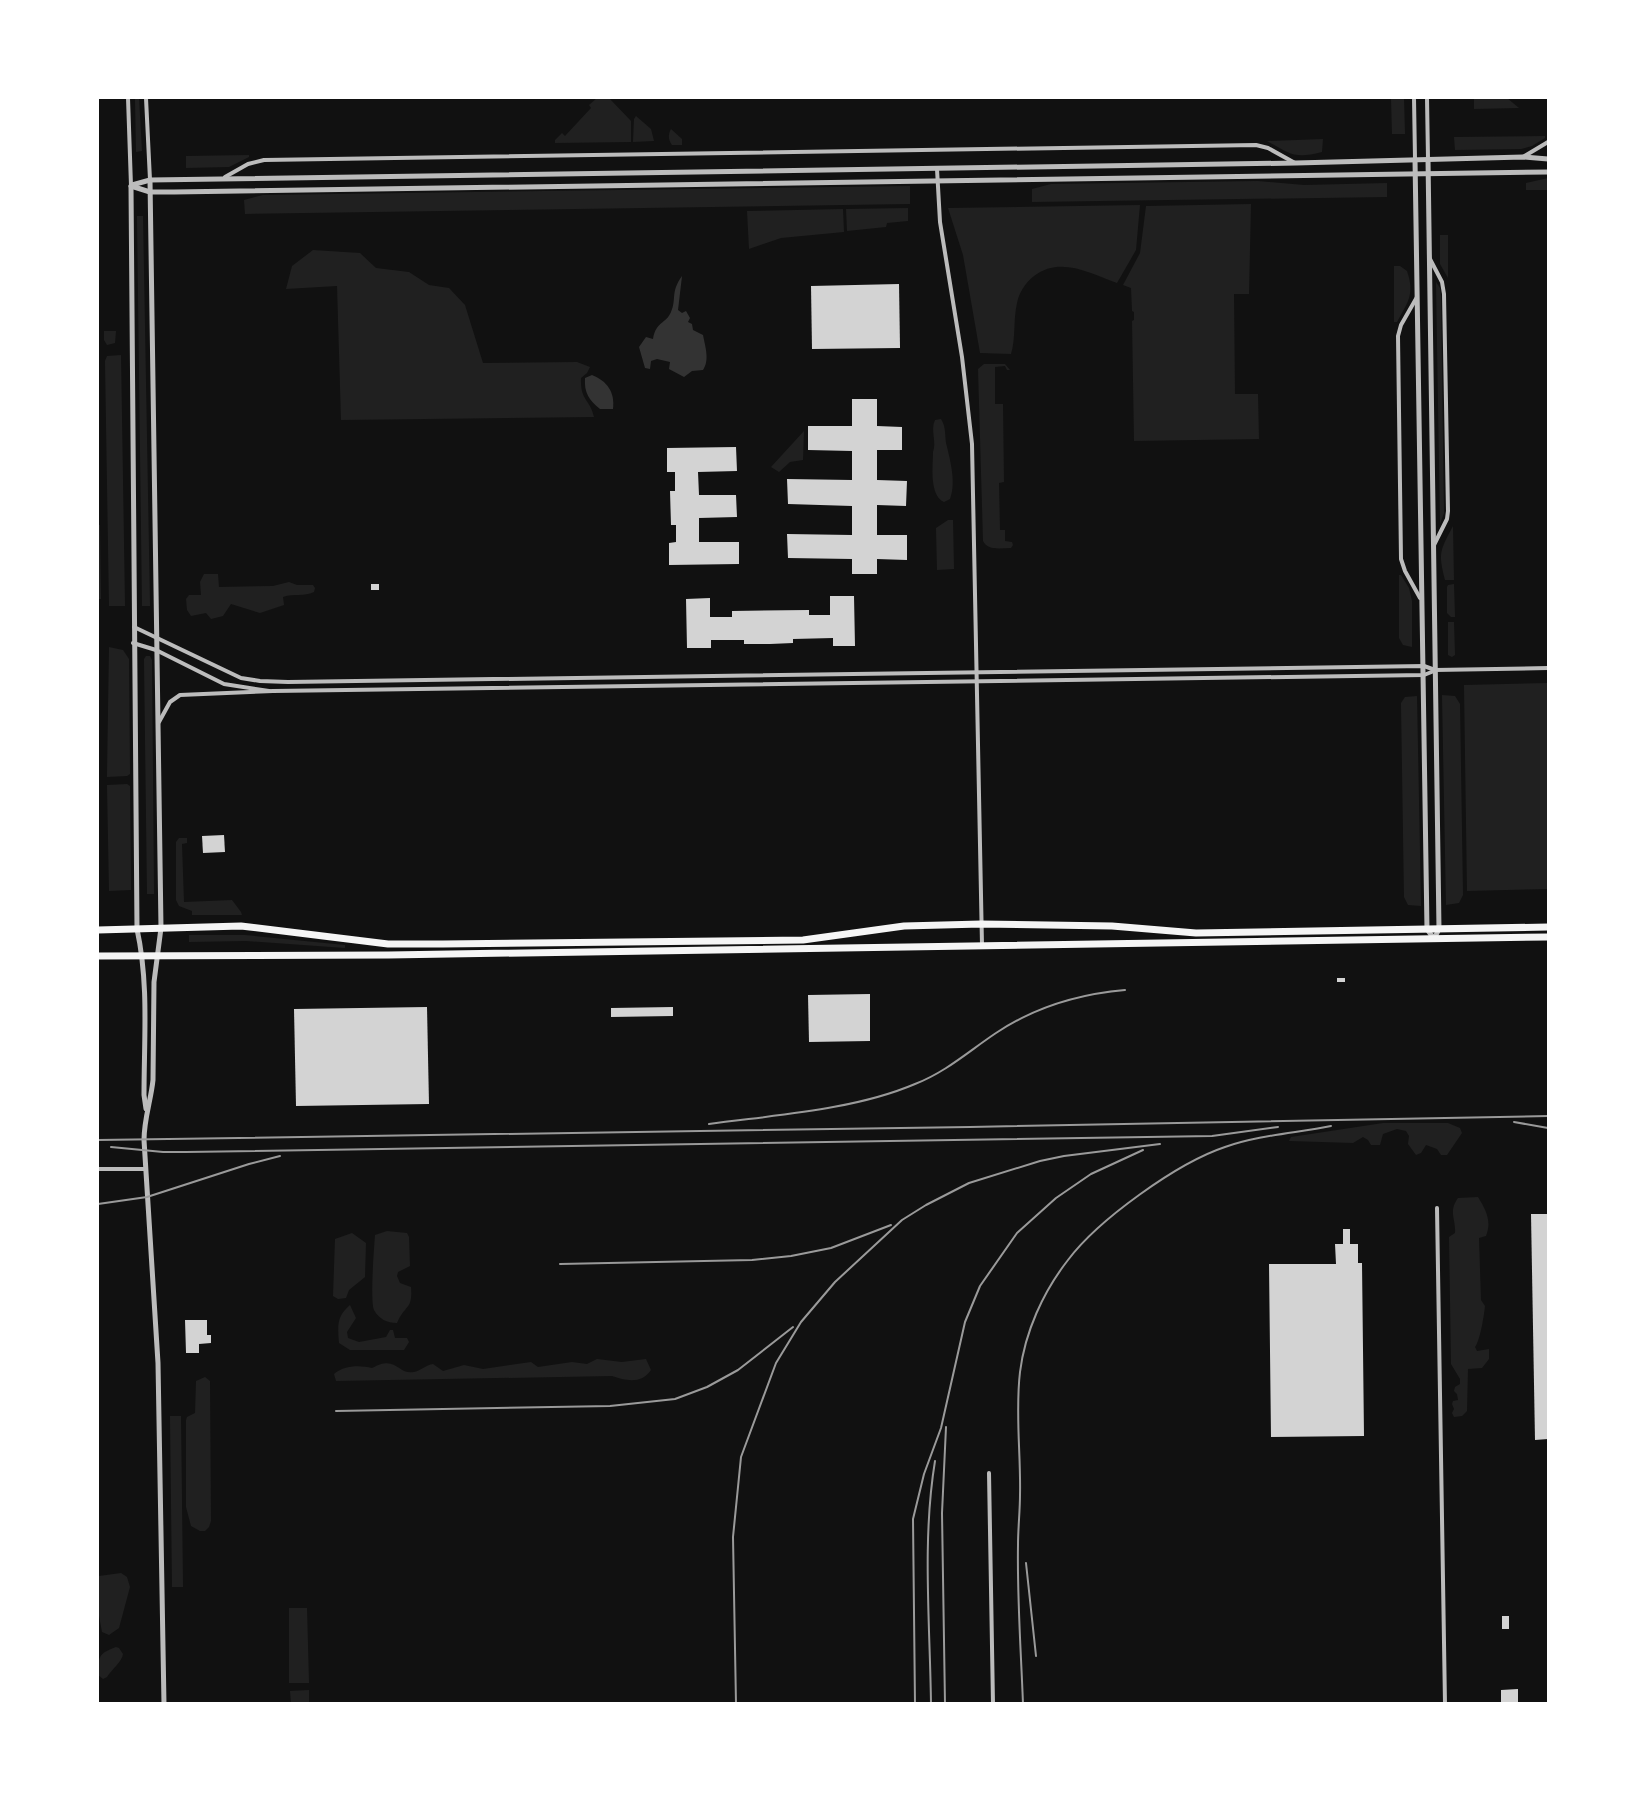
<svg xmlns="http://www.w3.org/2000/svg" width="1646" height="1801" font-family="'Fira Sans',sans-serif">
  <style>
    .green { fill: #202020 }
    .water { fill: #333 }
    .building { fill: #d3d3d3 }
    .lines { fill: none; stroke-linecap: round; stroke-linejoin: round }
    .minor { stroke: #bcbcbc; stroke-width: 4 }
    .tertiary { stroke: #bcbcbc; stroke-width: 5 }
    .primary { stroke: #f5f5f5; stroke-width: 7 }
    .rail { stroke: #9a9a9a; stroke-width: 2 }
  </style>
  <rect width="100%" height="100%" fill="#111"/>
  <g class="green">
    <path d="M135,98H139L142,151L136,152Z"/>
    <path d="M597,98H609L631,121V142L555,143V140L562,133L565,136L591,108L589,105Z"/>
    <path d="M1391,98H1404L1405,134H1392Z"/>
    <path d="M1474,98H1507L1519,108L1474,109Z"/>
    <path d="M636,116L651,129L654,141L633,142L634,119Z"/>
    <path d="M671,129L682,139V145H672C668,140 668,134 671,129Z"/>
    <path d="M1545,136V138L1532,146L1521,149L1455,150L1454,137Z"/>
    <path d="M1323,139L1322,152C1294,159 1291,154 1267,141Z"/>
    <path d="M249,155V157L229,167L186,168V156Z"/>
    <path d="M1548,178V190H1526V183Z"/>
    <path d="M1258,181L1304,185L1387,183V197L1032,202V189L1051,184Z"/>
    <path d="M910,186V204L245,214L244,200L263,195Z"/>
    <path d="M1251,204L1249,294H1234L1235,394H1258L1259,439L1134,441L1132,321L1134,320V312L1132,311L1131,288L1123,285L1140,253L1146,206Z"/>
    <path d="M1140,205L1136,250L1117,283C1090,273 1060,256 1034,276C1025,283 1019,293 1017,303C1013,320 1016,338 1011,354L980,353L963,255L948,208Z"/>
    <path d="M908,208V221L887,223L886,227L847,231L846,209Z"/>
    <path d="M843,209L844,232L781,238L749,249L747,211Z"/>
    <path d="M137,216H143L150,606H142Z"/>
    <path d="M1440,235H1448V278L1440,264Z"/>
    <path d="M313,250L360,253L376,268L409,272L429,285L449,288L465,305L483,363L577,362L590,367L587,373L581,378C580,401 590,399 594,417L341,420L337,286L286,289L292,266Z"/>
    <path d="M1394,266H1400L1407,271C1415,294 1408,302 1397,322H1394Z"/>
    <path d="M1436,282L1440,288L1441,296L1444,513L1440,524Z"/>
    <path d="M104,331H116L115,343L107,345L104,340Z"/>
    <path d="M121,355L125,606H109L105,361L107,356Z"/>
    <path d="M984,364H1005L1010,370H1007L1005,366L995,367V404H1003L1004,482L999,483L1000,530H1005V541L1012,542L1013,545L1011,548C1000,548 988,551 983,541L978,369Z"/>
    <path d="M941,419C947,428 944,437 947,447C951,463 956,484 950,499L944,502C929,495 933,466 933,452C937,442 930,430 935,420Z"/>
    <path d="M804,431L803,460L790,462L779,472L771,467Z"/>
    <path d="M948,520H953L954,569L937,570L936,528Z"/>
    <path d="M98,525H100L101,599H98Z"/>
    <path d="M1453,526L1454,580H1445C1438,552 1440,551 1453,526Z"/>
    <path d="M204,574H218L219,587L273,586L289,582L297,585H313L315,588L314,592C304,597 294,593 283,597L284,605L260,613L231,604L223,616L211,619L206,613L191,616L187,610L186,599L189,595H201L200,582Z"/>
    <path d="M1399,575H1401L1409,588L1412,601V647L1403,645L1399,638Z"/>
    <path d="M1454,584L1455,617H1451L1447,613V587L1448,585Z"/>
    <path d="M1448,622H1454L1455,655L1452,657L1448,655Z"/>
    <path d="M109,647L123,650L129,659L130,774L127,776L107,777Z"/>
    <path d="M146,656H150L152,660L154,894H147L144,659Z"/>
    <path d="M1548,683V889L1467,891L1464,685Z"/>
    <path d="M1442,695L1455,696L1460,704L1463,895L1459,903L1446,905Z"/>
    <path d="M1417,696L1421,906L1408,905L1404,897L1401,703L1405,697Z"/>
    <path d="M127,784L130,786L131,890L109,891L107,785Z"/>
    <path d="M179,838H187V843L182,844L184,902L232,900L241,912L242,915H192V911L179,906L176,900V842Z"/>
    <path d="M189,935H245L345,945V948L246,941L189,942Z"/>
    <path d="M1383,1123H1448L1460,1128L1462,1133L1447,1155H1441L1437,1149L1426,1145L1421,1153L1416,1155L1408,1144L1409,1136L1406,1131L1397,1129L1383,1134L1380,1145H1371L1368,1140L1363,1137L1353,1143L1289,1141L1291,1137Z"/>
    <path d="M1478,1197C1486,1210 1492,1221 1486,1236L1479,1238L1481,1300L1485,1306C1484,1316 1480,1341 1475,1347L1477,1351L1489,1349V1359L1482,1368L1468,1369L1467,1411L1462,1416L1454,1417L1452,1413L1454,1409L1452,1404L1453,1401L1458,1400L1457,1394L1454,1391L1455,1387L1460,1384V1379L1451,1364L1449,1237L1455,1233C1456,1218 1448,1212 1458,1198Z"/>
    <path d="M387,1231L407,1233L409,1237L410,1266L398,1272L397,1276L400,1283L411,1287C413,1310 405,1304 397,1323C387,1323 379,1319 374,1310C370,1301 374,1248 375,1235Z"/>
    <path d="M352,1233L366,1243L365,1277L349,1290L346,1298L338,1299L333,1296L335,1239Z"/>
    <path d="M350,1305L356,1318L347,1332L348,1338L359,1342L386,1337L390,1330H393L395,1338H407L409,1342L404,1350H350L339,1343C338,1326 336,1317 350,1305Z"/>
    <path d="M597,1359L622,1362L646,1359L651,1370C642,1384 626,1381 612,1376L336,1381L334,1374C344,1365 360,1365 372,1368C397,1354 397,1375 414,1372C420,1371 426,1365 433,1364L443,1371L464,1365L483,1369L531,1362L538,1367L572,1362L587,1364Z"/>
    <path d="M205,1377L210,1381L211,1521L209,1527L205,1531H200L191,1526L186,1507V1420L187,1417L195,1413L196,1381Z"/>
    <path d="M170,1416H181L183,1587H172Z"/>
    <path d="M121,1573L127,1577L130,1587L119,1628L109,1635L102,1632C99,1615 94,1594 99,1576Z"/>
    <path d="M289,1608H307L309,1683H289Z"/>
    <path d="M116,1647L119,1648L123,1654C122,1662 112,1669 107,1677L103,1679L98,1675C99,1657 97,1654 116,1647Z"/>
    <path d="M309,1690V1703H291L290,1691Z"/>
  </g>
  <g class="water">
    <path d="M682,276L678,310L682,313L686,311L690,318L688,322L692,324L693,330L703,335C705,346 710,360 703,370L692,371L684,377L669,369L670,362L657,359L651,361L650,369L645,368L639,347L646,337L653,339C656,321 666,324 671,312C677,298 670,293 682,276Z"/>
    <path d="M592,375C607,381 615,392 613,409H600C589,400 584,393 585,378Z"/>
  </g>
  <g class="building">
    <path d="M899,284L900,348L812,349L811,286Z"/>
    <path d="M852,399H877V426L902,427V450H877V480L907,481L906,506L877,505V535H907V560L877,559V574H852V559L788,558L787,534L852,535V506L788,504L787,479L852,480V451L808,450V426H852Z"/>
    <path d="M736,447L737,471L698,472L699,495H736L737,517L699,518V542H739V564L669,565V543L676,542V525H671L670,491H675V472H667V448Z"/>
    <rect x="371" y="584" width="8" height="6"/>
    <path d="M830,596H854L855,646H833V638L793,639V643L770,644H744V640H711V648H687L686,599L710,598V617H732V611L809,610V615H830Z"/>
    <path d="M224,835L225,852L203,853L202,836Z"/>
    <rect x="1337" y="978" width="8" height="4"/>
    <path d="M870,994V1041L809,1042L808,995Z"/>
    <path d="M427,1007L429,1104L296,1106L294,1009Z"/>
    <path d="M673,1007V1016L611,1017V1008Z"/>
    <path d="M1531,1214H1548V1439L1535,1440Z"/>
    <path d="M1343,1229H1350V1244H1358V1263H1362L1364,1436L1271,1437L1269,1264H1336L1335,1244H1343Z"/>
    <path d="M185,1320H207V1335H211V1343L199,1344V1353H186Z"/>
    <rect x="1502" y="1616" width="7" height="13"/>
    <path d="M1518,1689V1704H1501V1690Z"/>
  </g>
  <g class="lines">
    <g class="minor">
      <path d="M128,98L131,186"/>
      <path d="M146,98L150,180"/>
      <path d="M1414,98L1415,159"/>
      <path d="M1427,98L1428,159"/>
      <path d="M1523,157L1548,142"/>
      <path d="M937,169L940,222L962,357L972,444L982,945"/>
      <path d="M225,177L248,164L264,160L1256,145L1268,148L1295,163"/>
      <path d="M1430,259L1442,282L1444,294L1448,511L1447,519L1434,545"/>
      <path d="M1417,297L1401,325L1398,336L1401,559L1405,571L1420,598"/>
      <path d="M134,627L241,678L260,681L288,682L1424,666L1435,670L1548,668"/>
      <path d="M133,643L156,650L224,684L269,691"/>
      <path d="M159,722L170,702L180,695L273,691L1424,675L1434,671"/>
      <path d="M98,1169H146"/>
      <path d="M1437,1208L1445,1704"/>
      <path d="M989,1473L993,1704"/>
    </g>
    <g class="tertiary">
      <path d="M1415,159L1427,929L1434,939L1439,929L1428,159"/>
      <path d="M150,180L161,928L154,982L153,1080C151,1100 144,1119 144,1140L158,1363L164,1704"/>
      <path d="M132,185L150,180L1296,163L1523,157L1548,159"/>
      <path d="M131,186L150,192H174L1548,172"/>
      <path d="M131,186L137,929C149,984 144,1039 144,1095L146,1109"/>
    </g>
    <g class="primary">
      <path d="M98,930L241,926L388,944H443L803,940L904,926L981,924L1112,926L1196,933L1548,927"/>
      <path d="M98,956L389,955L1548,937"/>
    </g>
    <g class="rail">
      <path d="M1514,1122L1548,1128"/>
      <path d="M709,1124C775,1115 854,1110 915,1084C946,1072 969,1051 996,1033C1035,1007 1079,994 1125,990"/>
      <path d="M98,1140L970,1127L1548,1116"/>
      <path d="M111,1147L163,1152H186L1212,1136L1278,1127"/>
      <path d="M98,1204L147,1197L249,1164L280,1156"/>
      <path d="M560,1264L752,1260L791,1256L831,1248L891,1225"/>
      <path d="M336,1411L610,1406L675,1399L707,1387L738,1370L793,1327"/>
      <path d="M1026,1563L1036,1656"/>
      <path d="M736,1704L733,1537L741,1457L776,1363L801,1322L835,1282L902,1220L926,1205L969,1183L1040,1161L1064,1156L1160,1144"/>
      <path d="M915,1704L913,1519L924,1474L941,1428L965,1322L980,1286L1017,1233L1056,1198L1091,1174L1143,1150"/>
      <path d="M931,1704C930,1623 922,1540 935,1461"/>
      <path d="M945,1704L942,1513L946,1427"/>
      <path d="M1023,1704C1021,1651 1017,1597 1018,1545C1018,1528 1020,1511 1020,1495C1021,1454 1015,1413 1020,1372C1025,1332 1043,1292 1068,1260C1098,1220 1177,1163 1225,1147C1259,1135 1296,1133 1331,1126"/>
    </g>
  </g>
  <rect width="1646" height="1801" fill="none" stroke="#ffffff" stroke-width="198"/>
</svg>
